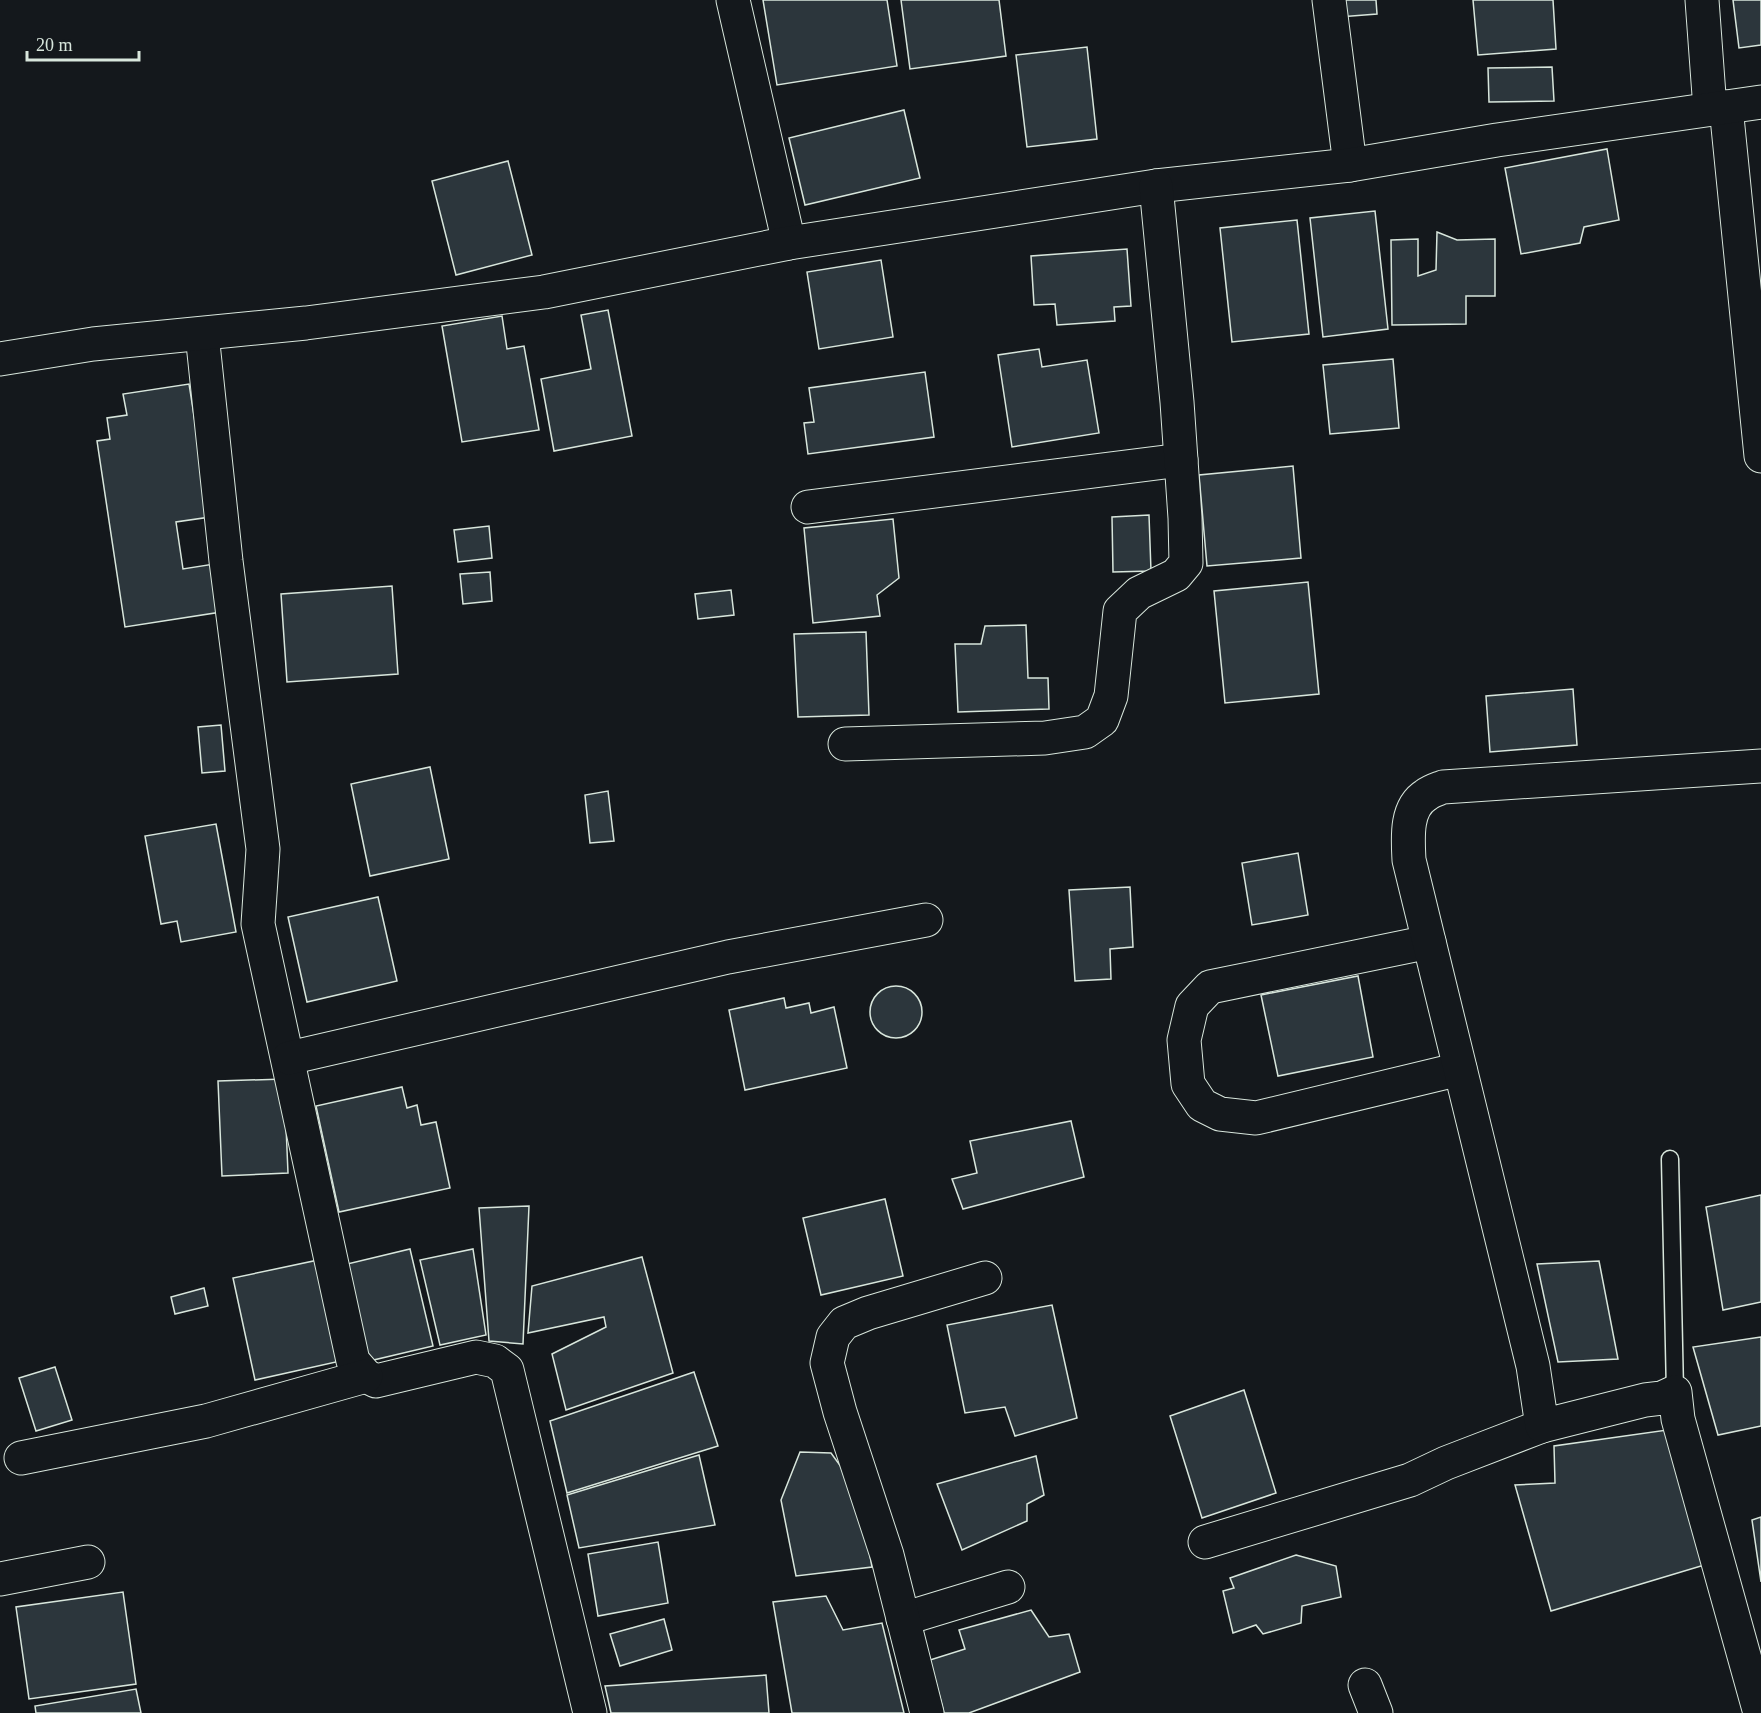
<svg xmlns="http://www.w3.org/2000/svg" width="1761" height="1713" font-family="Georgia,serif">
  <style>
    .building { fill: #2c363c; stroke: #d8e6dc; stroke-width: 1.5 }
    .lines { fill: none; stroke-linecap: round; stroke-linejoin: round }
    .lane-casing { stroke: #d8e6dc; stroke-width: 19 }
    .street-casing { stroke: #d8e6dc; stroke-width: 35 }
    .lane { stroke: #14181c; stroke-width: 16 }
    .street { stroke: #14181c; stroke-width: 33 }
  </style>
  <rect width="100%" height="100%" fill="#14181c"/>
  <g class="building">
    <path d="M763,0H887L897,66L777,85Z"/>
    <path d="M901,0H999L1006,56L910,69Z"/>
    <path d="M1338,0H1376L1377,14L1339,17Z"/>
    <path d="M1473,0H1553L1556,49L1478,55Z"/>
    <path d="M1733,0H1761V45L1739,48Z"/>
    <path d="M1087,47L1097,139L1027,147L1016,55Z"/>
    <path d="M1552,67L1554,101L1489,102L1488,68Z"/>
    <path d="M904,110L920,178L805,205L789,138Z"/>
    <path d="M1607,149L1619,220L1584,227L1580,243L1521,254L1505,168Z"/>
    <path d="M508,161L532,255L456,275L432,181Z"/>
    <path d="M1375,211L1388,329L1323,337L1310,218Z"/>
    <path d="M1297,220L1309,334L1232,342L1220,228Z"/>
    <path d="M1437,232L1457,240L1495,239V296H1466V324L1392,325L1391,240L1418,239V276L1436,270Z"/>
    <path d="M1127,249L1131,306L1114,307L1115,321L1057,325L1055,304L1034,305L1031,256Z"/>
    <path d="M881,260L893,337L819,349L807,272Z"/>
    <path d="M608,310L632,436L554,451L541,379L591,369L581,315Z"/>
    <path d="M502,316L507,349L524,346L539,430L462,442L442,326Z"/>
    <path d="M1039,349L1042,367L1087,360L1099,433L1012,447L998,355Z"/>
    <path d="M1393,359L1399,428L1330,434L1323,365Z"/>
    <path d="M925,372L934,437L808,454L804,423L814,422L809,388Z"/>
    <path d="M189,384L210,517L176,522L183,569L214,564L221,612L125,627L97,441L110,439L107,418L127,415L123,394Z"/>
    <path d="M1293,466L1301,558L1207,566L1199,475Z"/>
    <path d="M1149,515L1151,571L1113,572L1112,517Z"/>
    <path d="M893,519L899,578L877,595L880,616L813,623L804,528Z"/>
    <path d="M489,526L492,558L458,562L454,530Z"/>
    <path d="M490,572L492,601L463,604L460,574Z"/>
    <path d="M1308,582L1319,694L1225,703L1214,591Z"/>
    <path d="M392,586L398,674L287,682L281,594Z"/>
    <path d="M731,590L734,615L698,619L695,594Z"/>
    <path d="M1026,625L1028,678H1048L1049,709L958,712L955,644H981L985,626Z"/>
    <path d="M866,632L869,715L798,717L794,634Z"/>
    <path d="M1573,689L1577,745L1490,752L1486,696Z"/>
    <path d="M221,725L225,771L202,773L198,727Z"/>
    <path d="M430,767L449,859L370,876L351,784Z"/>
    <path d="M608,791L614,841L590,843L585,795Z"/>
    <path d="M216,824L236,932L181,942L177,921L161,924L145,836Z"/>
    <path d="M1298,853L1308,915L1252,925L1242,863Z"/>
    <path d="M1130,887L1133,947L1110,949L1111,979L1075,981L1069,890Z"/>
    <path d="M378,897L397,981L307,1002L288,917Z"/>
    <path d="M1358,976L1373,1057L1278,1076L1261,995Z"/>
    <circle cx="896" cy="1012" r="26"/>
    <path d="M784,998L786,1008L809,1003L811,1013L834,1007L847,1068L745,1090L729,1010Z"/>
    <path d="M284,1079L288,1173L222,1176L218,1081Z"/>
    <path d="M402,1087L407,1108L417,1105L421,1125L436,1122L450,1188L339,1212L316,1106Z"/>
    <path d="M1071,1121L1084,1177L963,1209L952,1179L977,1173L970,1141Z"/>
    <path d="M1761,1195V1302L1723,1310L1706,1207Z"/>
    <path d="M885,1199L903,1276L821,1295L803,1218Z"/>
    <path d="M529,1206L523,1344L489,1341L479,1208Z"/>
    <path d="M410,1249L433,1346L365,1362L343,1265Z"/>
    <path d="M473,1249L486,1335L440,1345L420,1260Z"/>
    <path d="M642,1257L673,1373L566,1410L552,1354L606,1327L604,1317L528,1333L532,1286Z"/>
    <path d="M323,1259L345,1360L255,1380L233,1278Z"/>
    <path d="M1599,1261L1618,1359L1558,1362L1537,1264Z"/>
    <path d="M204,1288L208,1306L175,1314L171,1297Z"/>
    <path d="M1052,1305L1077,1418L1015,1436L1005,1407L965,1413L947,1325Z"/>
    <path d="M1761,1337V1426L1718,1435L1693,1347Z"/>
    <path d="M55,1367L72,1420L36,1431L19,1378Z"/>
    <path d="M694,1372L718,1446L567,1493L550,1421Z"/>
    <path d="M1244,1390L1276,1493L1202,1518L1170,1416Z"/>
    <path d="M1667,1430L1711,1563L1551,1611L1515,1485L1555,1483L1554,1446Z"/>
    <path d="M800,1452L831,1453L858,1490L872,1567L796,1576L781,1500Z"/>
    <path d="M699,1455L715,1525L579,1548L567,1495Z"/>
    <path d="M1036,1456L1044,1495L1027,1504V1521L962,1550L937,1484Z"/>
    <path d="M1761,1517V1582L1752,1520Z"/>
    <path d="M658,1542L668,1603L598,1616L588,1554Z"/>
    <path d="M1296,1555L1336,1566L1341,1597L1302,1606L1301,1623L1263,1634L1256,1625L1233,1633L1223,1591L1234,1588L1230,1578Z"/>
    <path d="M123,1592L136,1684L29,1699L16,1607Z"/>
    <path d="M826,1596L843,1630L882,1623L904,1713H792L773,1602Z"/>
    <path d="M1031,1610L1049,1637L1069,1634L1080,1672L969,1713H944L930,1660L965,1649L959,1630Z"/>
    <path d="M664,1619L672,1650L620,1666L610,1634Z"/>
    <path d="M766,1675L769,1713H611L605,1686Z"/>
    <path d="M136,1689L141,1713H36L35,1706Z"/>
  </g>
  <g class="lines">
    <defs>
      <path id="lane" d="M1670,1159L1675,1392"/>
      <g id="street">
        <path d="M733,0L789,243"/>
        <path d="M1329,0L1350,165"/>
        <path d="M1702,0L1710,109"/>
        <path d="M1726,107L1761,456"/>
        <path d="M202,334L226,561L263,849L258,924L353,1361L366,1376L376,1381L476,1357L495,1361L507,1370L590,1713"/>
        <path d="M0,359L93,344L306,323L544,292L789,243L1156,186L1350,165L1497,140L1761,102"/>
        <path d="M808,507L1181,460"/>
        <path d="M845,744L1045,738L1085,732L1102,720L1111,696L1120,611L1139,593L1176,575L1186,563L1185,518L1177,402L1156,186"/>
        <path d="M1429,942L1210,987L1192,1006L1184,1040L1188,1084L1202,1105L1220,1114L1256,1118L1460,1069"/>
        <path d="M289,1058L728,957L926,920"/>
        <path d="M21,1458L206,1421L366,1376"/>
        <path d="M1205,1542L1410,1480L1446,1463L1542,1426"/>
        <path d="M0,1579L88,1562"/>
        <path d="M903,1619L1008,1587"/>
        <path d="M1365,1685L1376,1713"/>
        <path d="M927,1713L887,1555L840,1412L827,1363L833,1337L844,1323L868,1313L985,1278"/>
        <path d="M1760,1713L1678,1419L1675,1392L1662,1398L1645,1400L1542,1426L1533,1366L1409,860C1408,839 1405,808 1426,795C1431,791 1438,789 1443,787L1761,766"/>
      </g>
    </defs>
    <use href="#lane" class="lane-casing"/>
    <use href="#street" class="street-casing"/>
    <use href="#lane" class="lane"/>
    <use href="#street" class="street"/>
  </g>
  <path d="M27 51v9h112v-9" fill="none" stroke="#d8e6dc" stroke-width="3"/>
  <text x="36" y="51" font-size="18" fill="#d8e6dc" stroke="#14181c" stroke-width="4.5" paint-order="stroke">20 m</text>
</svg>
